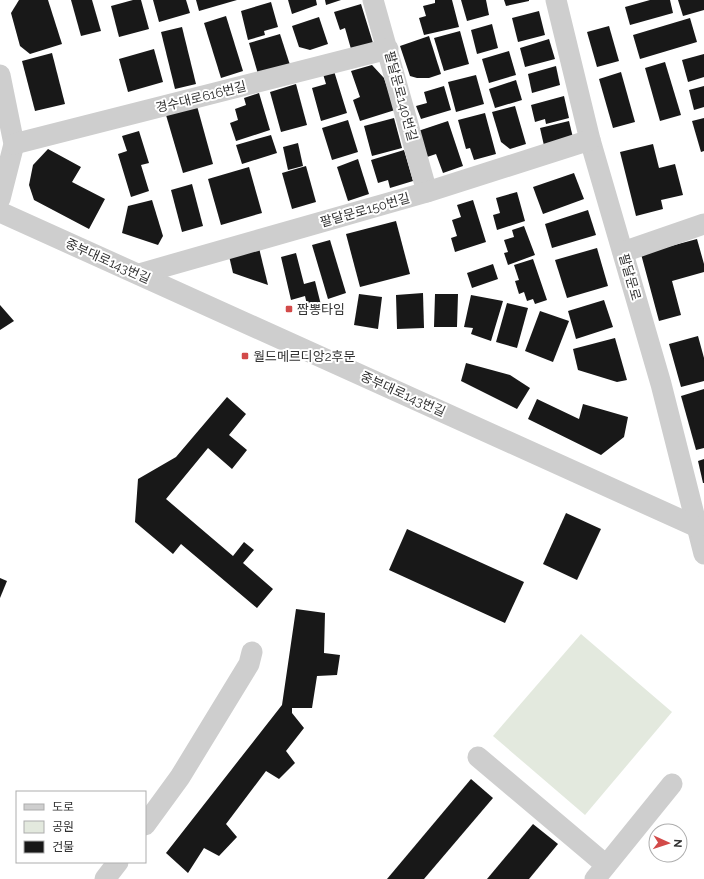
<svg xmlns="http://www.w3.org/2000/svg" width="704" height="879" font-family="Raleway,'Noto Sans KR',sans-serif">
  <style>
    .green { fill: #e3e9de }
    .building { fill: #181818 }
    .lines { fill: none; stroke-linecap: round; stroke-linejoin: round }
    .minor { stroke: #cecece; stroke-width: 21 }
    .poi-dot { fill: #d24a49; stroke: #fff; stroke-width: 1.5 }
    .labels { text-anchor: middle; dominant-baseline: central; stroke-width: 4; stroke-linejoin: round; paint-order: stroke }
    .street-label { font-size: 13px; fill: #313131; stroke: #fff }
    .poi-label { font-size: 13px; fill: #313131; stroke: #fff; text-anchor: start }
  </style>
  <rect width="100%" height="100%" fill="#fff"/>
  <path class="green" d="M581,634L672,712L585,815L493,736Z"/>
  <g class="building">
    <path d="M19,0H48L62,44L30,54L20,46L11,13Z"/>
    <path d="M71,0H92L101,31L81,36Z"/>
    <path d="M133,0H141L149,29L119,37L111,6Z"/>
    <path d="M153,0H186L190,13L159,22Z"/>
    <path d="M196,0H237L199,11Z"/>
    <path d="M288,0H316L317,5L292,14Z"/>
    <path d="M325,0H341L326,5Z"/>
    <path d="M435,0H452L459,27L424,35L419,18L426,16L423,6L435,3Z"/>
    <path d="M461,0H486L489,15L467,21Z"/>
    <path d="M504,0H529V1L506,6Z"/>
    <path d="M650,0H670L673,13L630,25L625,7Z"/>
    <path d="M678,0H704V10L683,16Z"/>
    <path d="M271,2L278,27L264,31L265,35L248,40L241,11Z"/>
    <path d="M361,4L373,43L351,49L345,28L340,30L334,12Z"/>
    <path d="M539,11L545,35L518,42L512,18Z"/>
    <path d="M226,16L243,71L221,78L204,23Z"/>
    <path d="M319,17L328,44L310,50L299,47L292,26Z"/>
    <path d="M690,18L697,42L640,59L633,35Z"/>
    <path d="M492,24L498,48L477,54L471,30Z"/>
    <path d="M609,26L619,61L597,67L587,32Z"/>
    <path d="M182,27L196,84L175,89L161,32Z"/>
    <path d="M460,31L469,64L444,71L434,38Z"/>
    <path d="M280,34L290,65L258,74L249,43Z"/>
    <path d="M429,36L441,74L429,78H417L410,76L400,46Z"/>
    <path d="M549,39L555,59L525,67L520,48Z"/>
    <path d="M154,49L163,82L128,92L119,59Z"/>
    <path d="M509,51L516,75L489,83L482,59Z"/>
    <path d="M52,53L65,104L35,111L22,61Z"/>
    <path d="M704,54V77L688,82L682,60Z"/>
    <path d="M665,62L681,115L660,121L645,68Z"/>
    <path d="M372,65L384,78L395,110L360,121L353,100L360,97L351,71Z"/>
    <path d="M556,66L560,85L532,93L528,74Z"/>
    <path d="M334,71L347,113L321,121L312,88L326,84L323,74Z"/>
    <path d="M621,72L635,122L613,128L599,79Z"/>
    <path d="M476,75L484,104L456,112L448,82Z"/>
    <path d="M516,80L522,100L495,108L489,89Z"/>
    <path d="M296,84L307,125L281,132L270,92Z"/>
    <path d="M444,86L451,110L421,119L416,106L427,103L424,92Z"/>
    <path d="M704,86V107L694,110L689,90Z"/>
    <path d="M259,93L270,130L236,141L230,123L238,120L235,109L246,105L244,98Z"/>
    <path d="M564,96L569,118L546,124L545,119L535,122L531,105Z"/>
    <path d="M197,106L213,164L183,173L166,115Z"/>
    <path d="M515,106L526,144L510,149L501,142L492,112Z"/>
    <path d="M485,113L496,154L474,160L470,148L466,149L458,120Z"/>
    <path d="M394,118L402,148L372,156L364,126Z"/>
    <path d="M704,118V151L701,152L692,121Z"/>
    <path d="M348,120L358,152L332,160L322,128Z"/>
    <path d="M448,121L463,166L443,173L436,154L427,157L418,131Z"/>
    <path d="M569,121L574,142L545,150L540,128Z"/>
    <path d="M139,131L149,163L141,165L149,191L131,197L118,154L127,151L122,136Z"/>
    <path d="M271,135L277,153L242,164L236,145Z"/>
    <path d="M298,143L303,166L288,170L283,147Z"/>
    <path d="M653,144L659,168L675,164L683,195L661,200L663,209L636,216L620,152Z"/>
    <path d="M48,149L81,167L72,182L105,199L89,229L34,200L29,185L33,165Z"/>
    <path d="M404,150L413,181L390,188L388,180L378,183L371,160Z"/>
    <path d="M358,159L369,194L348,201L337,167Z"/>
    <path d="M306,166L316,202L292,209L282,173Z"/>
    <path d="M249,167L262,213L221,225L208,179Z"/>
    <path d="M574,173L584,199L543,214L533,187Z"/>
    <path d="M192,184L203,226L182,232L171,190Z"/>
    <path d="M517,192L525,221L497,230L493,215L500,213L496,198Z"/>
    <path d="M152,200L163,236L158,245L122,233L128,206Z"/>
    <path d="M473,200L486,242L455,252L451,238L457,236L452,220L461,217L457,205Z"/>
    <path d="M588,210L596,235L552,248L545,224Z"/>
    <path d="M396,221L410,274L360,287L346,234Z"/>
    <path d="M524,226L535,255L508,265L504,253L508,252L504,240L514,237L512,230Z"/>
    <path d="M697,239L704,264V272L672,281L681,315L659,321L641,254Z"/>
    <path d="M330,240L346,293L328,299L312,245Z"/>
    <path d="M259,248L268,285L233,273L229,256Z"/>
    <path d="M597,248L608,286L567,298L555,260Z"/>
    <path d="M296,253L304,284L315,281L321,305L308,309L305,296L291,300L281,257Z"/>
    <path d="M533,259L547,300L535,304L533,299L527,301L524,292L519,294L515,281L519,280L514,265Z"/>
    <path d="M493,264L498,279L472,288L467,273Z"/>
    <path d="M423,293L424,328L397,329L396,295Z"/>
    <path d="M359,294L382,297L378,329L354,325Z"/>
    <path d="M435,294H458L457,327H434Z"/>
    <path d="M471,295L503,301L491,341L471,334L473,328L464,327Z"/>
    <path d="M604,300L613,327L576,339L568,311Z"/>
    <path d="M507,303L528,308L517,348L496,342Z"/>
    <path d="M0,305L14,321L0,330Z"/>
    <path d="M540,311L569,321L553,362L525,351Z"/>
    <path d="M698,336L704,358V381L681,387L669,344Z"/>
    <path d="M615,338L627,380L617,382L578,370L573,349Z"/>
    <path d="M466,363L510,375L530,388L517,409L461,381Z"/>
    <path d="M704,389V448L696,450L681,396Z"/>
    <path d="M227,397L246,414L229,435L247,450L232,469L208,448L166,499L233,556L244,542L254,550L243,563L273,589L257,608L181,544L173,554L135,522L138,479L176,457Z"/>
    <path d="M537,399L579,419L583,404L628,417L624,437L601,455L528,419Z"/>
    <path d="M704,459V483H703L698,461Z"/>
    <path d="M566,513L601,529L577,580L543,564Z"/>
    <path d="M407,529L524,582L505,623L389,570Z"/>
    <path d="M0,578L7,581L0,598Z"/>
    <path d="M296,609L325,613L324,653L340,655L337,675L317,676L312,708H292V713L304,728L286,751L295,763L279,779L266,771L226,824L237,837L219,856L204,848L188,873L166,853L282,705Z"/>
    <path d="M471,779L493,798L424,879H387Z"/>
    <path d="M533,824L558,844L529,879H487Z"/>
  </g>
  <g class="lines">
    <g class="minor">
      <path d="M373,0L427,192"/>
      <path d="M556,0L590,140L661,384L704,554"/>
      <path d="M0,75L14,144L0,199"/>
      <path d="M14,144L388,49"/>
      <path d="M0,212L697,527"/>
      <path d="M623,252L704,224"/>
      <path d="M139,274L427,192L590,140"/>
      <path d="M478,757L606,865"/>
      <path d="M145,825L180,777L249,664L252,652"/>
      <path d="M105,879L118,862"/>
      <path d="M595,879L672,784"/>
    </g>
  </g>
  <g class="poi-dot">
    <rect x="285" y="305" width="8" height="8" rx="2"/>
    <rect x="241" y="352" width="8" height="8" rx="2"/>
  </g>
  <g class="labels">
    <g class="street-label">
      <text transform="translate(401 96) rotate(75)">팔달문로140번길</text>
      <text transform="translate(201 97) rotate(-14)">경수대로616번길</text>
      <text transform="translate(365 210) rotate(-16)">팔달문로150번길</text>
      <text transform="translate(108 261) rotate(24)">중부대로143번길</text>
      <text transform="translate(630 277) rotate(74)">팔달문로</text>
      <text transform="translate(403 394) rotate(24)">중부대로143번길</text>
    </g>
    <g class="poi-label">
      <text x="297" y="309">짬뽕타임</text>
      <text x="253" y="356">월드메르디앙2후문</text>
    </g>
  </g>
  <rect x="16" y="791" width="130" height="72" fill="#ffffff" stroke="#adadad"/>
  <rect x="24" y="804" width="20" height="6" fill="#cecece" stroke="#adadad"/>
  <text x="52" y="811" font-size="12" fill="#313131">도로</text>
  <rect x="24" y="821" width="20" height="12" fill="#e3e9de" stroke="#adadad"/>
  <text x="52" y="831" font-size="12" fill="#313131">공원</text>
  <rect x="24" y="841" width="20" height="12" fill="#181818" stroke="#adadad"/>
  <text x="52" y="851" font-size="12" fill="#313131">건물</text>
  <g transform="translate(668 843) rotate(93)"><circle r="19" fill="#ffffff" stroke="#adadad"/>
  <path d="M0-3L7 15L0 10L-7 15Z" fill="#d24a49"/>
  <text y="-6" font-size="11" font-weight="bold" text-anchor="middle" fill="#313131">N</text>
  </g>
</svg>
